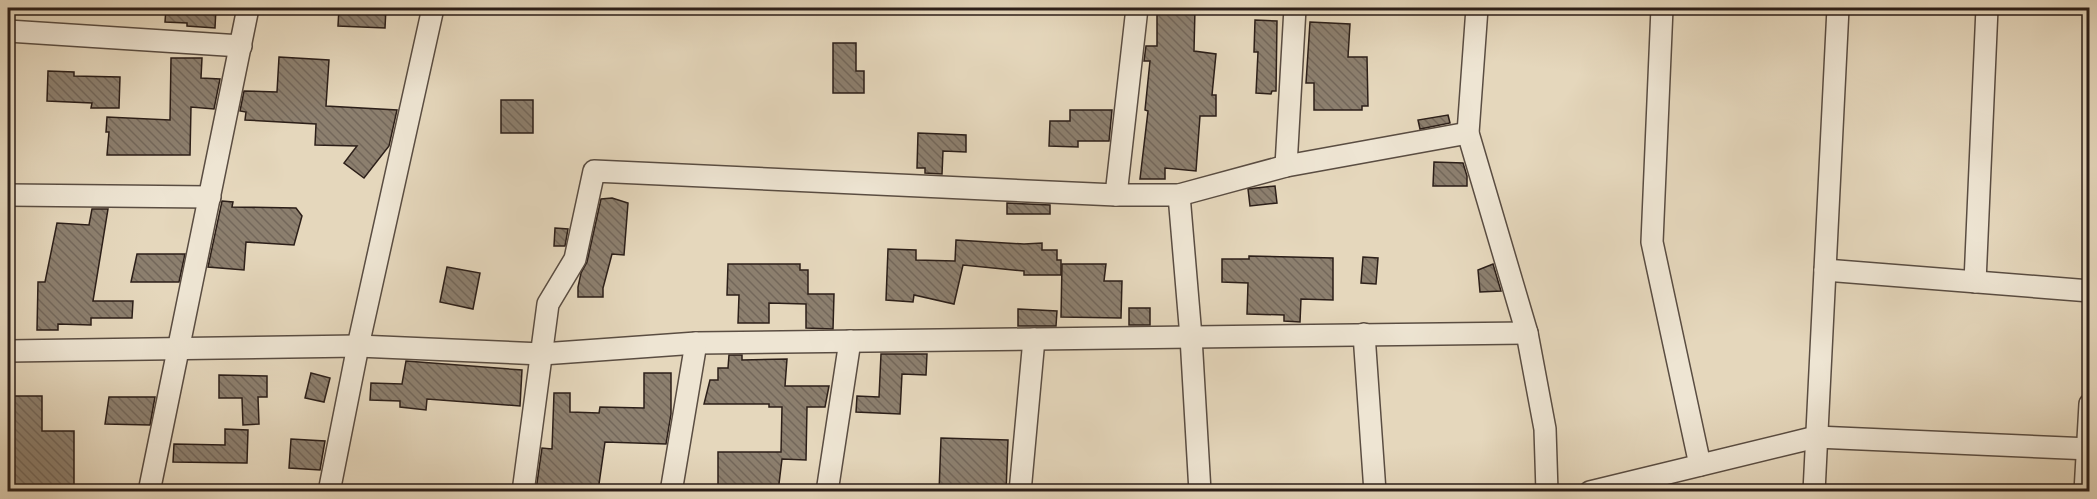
<svg xmlns="http://www.w3.org/2000/svg" width="2097" height="499" font-family="'EB Garamond',serif">
  <style>
    .building { fill: url(#building-back-hatch); stroke: #2c1f19; stroke-width: 1.5 }
    .lines { fill: none; stroke-linecap: round; stroke-linejoin: round }
    .street-casing { stroke: #5a4d42; stroke-width: 24 }
    .street { stroke: #eee5d3; stroke-width: 21 }
  </style>
  <defs>
    <pattern id="building-back-hatch" width="6" height="6" patternUnits="userSpaceOnUse" patternTransform="scale(1.5)"><rect width="6" height="6" fill="#8c7f6e"/><path d="M-1 5l2 2M0 0l6 6M5-1l2 2" fill="none" stroke="#73675a"/></pattern>
  </defs>
  <rect width="100%" height="100%" fill="#e5d7bc"/>
  <filter id="stains"><feTurbulence type="fractalNoise" baseFrequency=".00333" numOctaves="4"/><feColorMatrix values="0 0 0 0 .2 0 0 0 0 .09 0 0 0 0 .02 0 0 0 .5 -.17"/></filter>
  <radialGradient id="worn" r=".72"><stop offset=".6" stop-color="#630" stop-opacity="0"/><stop offset="1" stop-color="#630" stop-opacity=".3"/></radialGradient>
  <g class="building">
    <path d="M166,8H216L215,28L187,26V23L165,22Z"/>
    <path d="M339,8H386L385,28L338,26Z"/>
    <path d="M1157,8H1195L1194,51L1216,54L1212,95H1216V116H1200L1196,171L1165,168V179H1140L1148,111L1145,110L1150,61H1144L1146,46H1157Z"/>
    <path d="M1255,20L1277,21L1276,91H1272L1271,94L1256,93L1258,52H1254Z"/>
    <path d="M1310,22L1350,24L1348,57H1367L1368,106H1362V110H1314V83H1306Z"/>
    <path d="M833,43H856V71H864V93H833Z"/>
    <path d="M279,57L329,60L326,106L397,110L389,146L364,178L344,163L357,146L315,145L316,124L245,120L246,112L240,111L244,91L277,92Z"/>
    <path d="M171,58H202L201,78L220,79L214,109L191,107L190,155H107L109,132H106L107,117L170,120Z"/>
    <path d="M48,71L74,72V76L120,77L119,108H91L92,103L47,101Z"/>
    <rect x="501" y="100" width="32" height="33"/>
    <path d="M1070,110H1112L1109,141H1078V147L1049,146L1050,121H1070Z"/>
    <path d="M1448,115L1450,123L1420,129L1418,120Z"/>
    <path d="M918,133L966,135V152L943,151L942,174L925,173V168H917Z"/>
    <path d="M1434,162L1463,163L1467,176V186H1433Z"/>
    <path d="M1275,186L1277,203L1250,206L1248,189Z"/>
    <path d="M612,198L628,203L624,255L612,254L603,288V297H578V287L581,273L587,262L601,199Z"/>
    <path d="M222,201L233,202L232,207L296,208L302,216L294,245L246,242L244,270L208,267Z"/>
    <path d="M1007,203L1050,205V214H1007Z"/>
    <path d="M92,209H108L93,301H133L132,318H91V325L58,324V330H37L38,282H45L57,223L89,225Z"/>
    <path d="M555,228L568,229L565,246H554Z"/>
    <path d="M956,240L1024,244L1042,243V250H1057V260H1061V275H1024V271L963,265L954,304L914,295L913,302L886,300L888,249L916,250V260L955,261Z"/>
    <path d="M137,254H185L179,282H131Z"/>
    <path d="M1249,256L1333,258V300L1301,299L1300,322L1284,321V315L1247,314L1248,283L1222,282V259H1249Z"/>
    <path d="M1363,257L1378,258L1376,284L1361,283Z"/>
    <path d="M728,264H800V270H808V294H834L833,329L806,328V304L769,303V323H738L739,295H727Z"/>
    <path d="M1062,264H1106L1104,281H1122L1121,318L1061,317Z"/>
    <path d="M1493,264L1501,291L1480,292L1478,270Z"/>
    <path d="M447,267L480,273L473,309L440,302Z"/>
    <rect x="1129" y="308" width="21" height="17"/>
    <path d="M1018,309L1057,311L1056,326H1018Z"/>
    <path d="M881,354H927L926,375L902,374L900,414L856,412L857,396L879,397Z"/>
    <path d="M729,355H742V360L787,359L785,386H829L825,407H807L806,460L782,459L778,492H718V452H781L782,407H769V404H704L710,380H718V368H728Z"/>
    <path d="M406,361L522,370L520,406L427,399L426,410L400,407V401L370,400L371,383L402,384Z"/>
    <path d="M311,373L330,378L324,402L305,398Z"/>
    <path d="M644,373H671V414L666,444L605,442L598,491L536,490L542,448L552,449L554,393H570V412L599,413L600,407L644,408Z"/>
    <path d="M219,375L267,376V397H258L259,424L243,425L242,398H219Z"/>
    <path d="M12,396H42V431H74V492H8V431H12Z"/>
    <path d="M109,397H155L150,425L105,424Z"/>
    <path d="M225,429L248,430L247,463L173,462L174,444L225,445Z"/>
    <path d="M941,438L1008,440L1006,492H939Z"/>
    <path d="M291,439L325,441L320,470L289,468Z"/>
  </g>
  <g class="lines">
    <defs>
      <g id="street">
        <path d="M1477,8L1468,133L1527,333L1545,429L1547,492"/>
        <path d="M1662,8L1652,242L1700,465"/>
        <path d="M8,31L241,46"/>
        <path d="M1286,166L1295,8"/>
        <path d="M8,195L210,197"/>
        <path d="M1116,195L1137,8"/>
        <path d="M1179,195L1191,337L1200,492"/>
        <path d="M1825,270L2090,291"/>
        <path d="M1975,282L1987,8"/>
        <path d="M1364,334L1375,492"/>
        <path d="M8,351L358,346L542,354L696,343L1527,333"/>
        <path d="M149,492L248,8"/>
        <path d="M329,492L358,346L433,8"/>
        <path d="M523,492L548,304L575,259L594,171L1116,195H1179L1286,166L1468,133"/>
        <path d="M671,492L696,343"/>
        <path d="M827,492L850,341"/>
        <path d="M1020,492L1034,339"/>
        <path d="M1590,492L1816,437L2090,449"/>
        <path d="M1814,492L1838,8"/>
        <path d="M2085,492L2090,404"/>
      </g>
    </defs>
    <use href="#street" class="street-casing"/>
    <use href="#street" class="street"/>
  </g>
  <rect width="2097" height="499" fill="none" stroke="#e5d7bc" stroke-width="30"/>
  <rect x="9" y="9" width="2079" height="481" fill="none" stroke="#2c1f19" stroke-width="3"/>
  <rect x="15" y="15" width="2067" height="469" fill="none" stroke="#2c1f19" stroke-width="1.5"/>
  <rect width="100%" height="100%" filter="url(#stains)"/>
  <rect width="100%" height="100%" fill="url(#worn)"/>
</svg>
